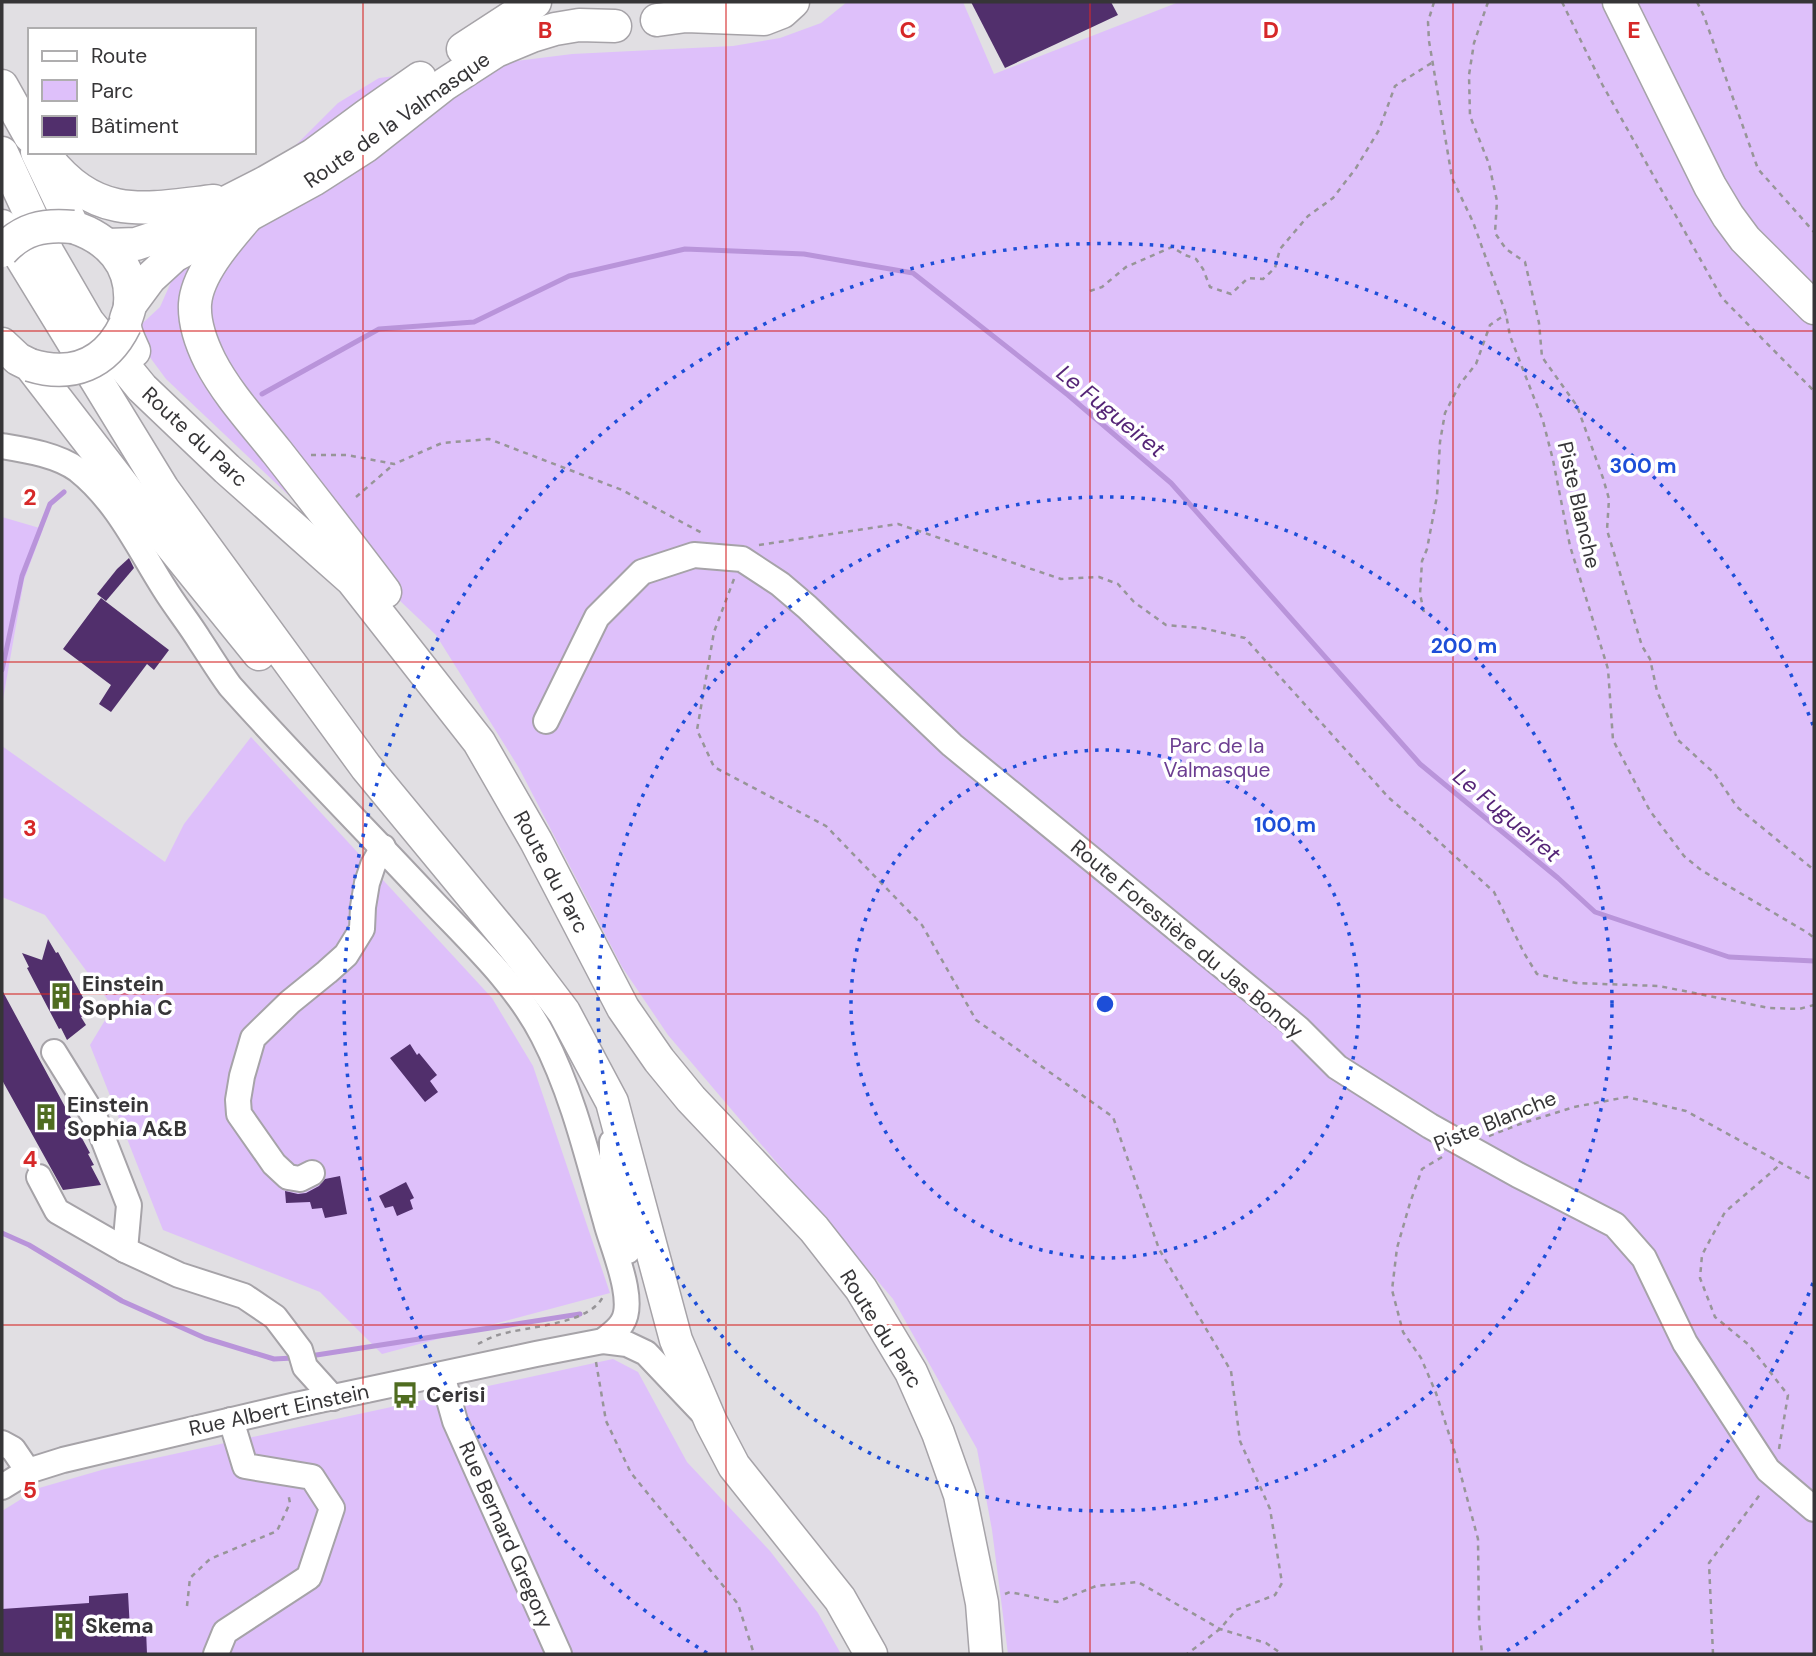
<svg xmlns="http://www.w3.org/2000/svg" width="1816" height="1656" font-family="'DM Sans',sans-serif">
  <style>
    .green { fill: #dec0fa }
    .lines { fill: none; stroke-linecap: round; stroke-linejoin: round }
    .stream { stroke: #b994da; stroke-width: 5 }
    .building { fill: #512f6c }
    .minor-casing { stroke: #a6a3a8; stroke-width: 28 }
    .major-casing { stroke: #a6a3a8; stroke-width: 35 }
    .path { stroke: #979598; stroke-width: 2.5; stroke-dasharray: 5 5; stroke-linecap: butt }
    .minor { stroke: #fff; stroke-width: 24 }
    .major { stroke: #fff; stroke-width: 32 }
    .major-bridge-casing { stroke: #a6a3a8; stroke-width: 35; stroke-linecap: butt }
    .major-bridge { stroke: #fff; stroke-width: 32 }
    .grid { fill: none; stroke: #d62828; stroke-width: 2; stroke-opacity: 0.55 }
    .ring { fill: none; stroke: #1d4ed8; stroke-width: 3.5; stroke-dasharray: 3.5 7 }
    .labels { text-anchor: middle; dominant-baseline: central; stroke-width: 7; stroke-linejoin: round; paint-order: stroke }
    .street-label { font-size: 21px; fill: #363537; stroke: #fff }
    .park-label { font-size: 21px; fill: #6c3e91; stroke: #fff }
    .poi-label { font-size: 21px; font-weight: bold; fill: #363537; stroke: #fff; text-anchor: start }
    .water-label { font-size: 23px; font-style: italic; fill: #552577; stroke: #fff }
    .grid-label { font-size: 23px; text-anchor: middle; font-weight: bold; fill: #d62828; stroke: #fff; stroke-width: 7; stroke-linejoin: round; paint-order: stroke }
    .centre { fill: #1d4ed8; stroke: #fff; stroke-width: 3.5 }
    .ring-label { font-size: 21px; text-anchor: middle; font-weight: bold; fill: #1d4ed8; stroke: #fff; stroke-width: 7; stroke-linejoin: round; paint-order: stroke }
  </style>
  <rect width="100%" height="100%" fill="#e1dfe3"/>
  <g class="green">
    <path d="M847,2H963L994,74L1179,2H1814V1654H1008L992,1530L977,1449L893,1299L668,1035L622,967L519,768L436,635L166,379L132,333L160,307L187,246L217,201L297,144L338,103L379,78L572,54L733,46L780,38L821,23Z"/>
    <path d="M2,517L43,529L24,580L2,705Z"/>
    <path d="M251,737L492,998L533,1066L610,1293L382,1354L320,1292L163,1230L90,1045L113,1007L45,915L2,897V746L165,862L184,824Z"/>
    <path d="M613,1359L638,1372L687,1462L770,1551L818,1613L841,1654H2V1511L39,1488L105,1469Z"/>
  </g>
  <g class="lines">
    <g class="stream">
      <path d="M262,394L379,329L474,322L569,276L685,249L804,254L913,273L1068,395L1171,483L1420,764L1558,878L1595,912L1729,957L1814,961"/>
      <path d="M2,670L22,576L50,504L64,492"/>
      <path d="M2,1233L29,1245L122,1301L205,1338L274,1359L293,1358"/>
      <path d="M310,1356L580,1314"/>
    </g>
  </g>
  <g class="building">
    <path d="M971,2H1111L1118,15L1005,68Z"/>
    <path d="M129,558L134,568L106,601L97,594L117,569Z"/>
    <path d="M101,598L169,650L154,670L147,664L111,712L99,704L111,685L63,649Z"/>
    <path d="M48,939L56,953L58,952L91,1012L81,1017L86,1025L67,1040L61,1028L59,1029L27,968L29,967L22,953L42,960Z"/>
    <path d="M2,990L90,1153L88,1154L94,1165L91,1166L101,1185L63,1190L2,1080Z"/>
    <path d="M410,1044L417,1055L419,1053L437,1075L430,1081L438,1092L425,1102L390,1058Z"/>
    <path d="M340,1176L347,1214L325,1218L322,1208L312,1209L310,1202L286,1203L285,1191L298,1194L306,1193L319,1186L325,1179Z"/>
    <path d="M406,1182L414,1198L410,1200L413,1209L397,1216L393,1206L385,1208L379,1196Z"/>
    <path d="M128,1593L130,1630L146,1629L147,1654H2V1609L89,1603V1596Z"/>
  </g>
  <g class="lines">
    <defs>
      <g id="minor">
        <path d="M2,446C26,450 58,455 78,470C117,501 138,547 164,588C175,606 189,623 200,641C210,656 219,671 230,686C296,760 366,830 433,902C472,943 517,985 543,1036C573,1094 588,1159 606,1222C612,1246 637,1301 622,1323C618,1330 609,1336 603,1341"/>
        <path d="M546,721L597,617L642,572L694,555L742,559L780,584L807,607L952,745L1298,1028L1337,1067L1430,1126L1518,1175L1615,1225L1644,1258L1685,1343L1768,1470L1814,1509"/>
        <path d="M54,1052L95,1118L129,1205L125,1250"/>
        <path d="M612,1142V1156L628,1251"/>
        <path d="M312,1173L300,1179L288,1177L274,1164L239,1114L238,1100L242,1076L253,1038L290,1002L327,972L346,955L362,929L363,907L367,883L373,865L383,847"/>
        <path d="M39,1177L57,1211L125,1250L179,1275L244,1296L275,1317L300,1350L305,1367L333,1398"/>
        <path d="M603,1341L627,1344L646,1353L701,1411"/>
        <path d="M442,1375L455,1421L559,1654"/>
        <path d="M2,1443L13,1449L28,1471"/>
        <path d="M2,1487L28,1471L63,1460L296,1405L536,1354L603,1341L618,1336"/>
        <path d="M216,1654L225,1632L309,1577L332,1508L312,1477L245,1466L231,1420"/>
      </g>
      <g id="major">
        <path d="M1619,2L1710,186L1728,216L1745,239L1814,308"/>
        <path d="M657,20L686,16L764,19L782,12L793,2"/>
        <path d="M463,49L535,2"/>
        <path d="M2,86L30,136"/>
        <path d="M37,152L73,227C108,238 133,264 130,304C130,311 125,318 125,325C125,333 131,344 134,351"/>
        <path d="M2,153L48,253L88,322L142,388L227,469L352,580L479,742L536,841L623,1008L659,1060L691,1099L814,1229L861,1289L911,1372L938,1433L960,1495L982,1603L986,1654"/>
        <path d="M48,159C97,221 145,209 214,201"/>
        <path d="M246,218C227,240 197,274 195,304C194,323 202,345 210,361C227,394 254,423 277,452C313,498 349,544 385,592"/>
        <path d="M2,226L163,489L366,767L517,950L564,1012L612,1102L676,1340L711,1422L734,1466L840,1599L871,1654"/>
        <path d="M108,245L136,244L160,236L266,182L313,155L367,115L420,78"/>
        <path d="M130,305L150,278L174,256L313,180L366,146L445,84L496,51L532,36L555,29L579,25L615,26"/>
        <path d="M2,344L18,359L30,365L128,492L259,654"/>
      </g>
    </defs>
    <use href="#minor" class="minor-casing"/>
    <use href="#major" class="major-casing"/>
    <g class="path">
      <path d="M1434,2L1428,22L1429,41L1452,178L1473,222L1506,314L1510,336L1543,421L1553,460L1570,546L1608,669L1613,740L1650,811L1684,856L1701,870L1808,933L1814,938"/>
      <path d="M1488,2L1474,43L1469,75L1470,116L1489,164L1497,201L1495,233L1506,249L1525,262L1539,323L1542,357L1577,406L1603,478L1609,499L1607,530L1642,646L1650,659L1657,691L1678,740L1714,773L1737,807L1814,870"/>
      <path d="M1562,2L1602,84L1722,298L1814,391"/>
      <path d="M1697,2L1704,16L1758,169L1814,232"/>
      <path d="M1090,291L1102,287L1126,267L1172,247L1185,255L1196,259L1203,269L1210,287L1231,294L1248,278L1263,279L1275,268L1280,249L1308,216L1333,198L1356,168L1379,130L1395,86L1433,62"/>
      <path d="M311,455H347L394,464L442,443L489,439L622,490L702,533"/>
      <path d="M356,497L394,464"/>
      <path d="M759,545L898,524L1061,579L1099,577L1118,584L1134,602L1166,625L1202,628L1245,638L1389,798L1423,827L1494,892L1524,953L1537,974L1576,983L1659,986L1769,1008L1799,1009L1814,1005"/>
      <path d="M734,579L714,632L697,730L714,767L826,826L922,925L976,1020L1113,1117L1159,1249L1231,1371L1240,1441L1270,1509L1282,1583L1275,1595L1236,1610L1220,1629L1187,1654"/>
      <path d="M1424,612L1420,594L1422,561L1427,549L1437,496L1440,442L1445,413L1460,384L1476,364L1490,325L1506,314"/>
      <path d="M1489,1136L1520,1124L1574,1107L1627,1097L1686,1111L1812,1180L1814,1179"/>
      <path d="M1442,1157L1422,1169L1410,1203L1397,1248L1392,1290L1403,1332L1421,1358L1436,1393L1455,1453L1478,1539L1479,1621L1482,1654"/>
      <path d="M478,1344C484,1341 491,1337 498,1335C526,1326 593,1325 604,1294"/>
      <path d="M596,1362L606,1421L631,1473L738,1604L754,1654"/>
      <path d="M1779,1449L1788,1395L1749,1345L1715,1317L1700,1278L1702,1255L1725,1212L1782,1163"/>
      <path d="M1005,1594L1010,1592L1057,1602L1096,1586L1138,1582L1220,1629L1266,1643L1282,1654"/>
      <path d="M187,1606L190,1578L210,1559L277,1531L290,1503L288,1493"/>
      <path d="M1713,1654L1709,1563L1761,1493"/>
    </g>
    <use href="#minor" class="minor"/>
    <use href="#major" class="major"/>
    <defs>
      <g id="major-bridge">
        <path d="M2,251C22,229 43,224 73,227"/>
        <path d="M30,365C72,378 106,364 125,325"/>
      </g>
    </defs>
    <use href="#major-bridge" class="major-bridge-casing"/>
    <use href="#major-bridge" class="major-bridge"/>
  </g>
  <path class="grid" d="M363,2V1654M726,2V1654M1090,2V1654M1453,2V1654M2,331H1814M2,662H1814M2,994H1814M2,1325H1814"/>
  <g class="ring">
    <circle cx="1105" cy="1004" r="254"/>
    <circle cx="1105" cy="1004" r="507"/>
    <path d="M1813 1283A761 761 0 0 1 1503 1653M707 1653A761 761 0 1 1 1813 725"/>
  </g>
  <defs>
    <symbol id="building-bare" viewBox="-9 -9 18 18"><path d="M-4-6H4V6H1V3H-1V6H-4ZM-2.5-4.3h1.7v1.8h-1.7ZM.8-4.3h1.7v1.8H.8ZM-2.5-1h1.7V.8h-1.7ZM.8-1h1.7V.8H.8Z" fill="#4f6c20" stroke="#fff" stroke-width="2.5" paint-order="stroke"/></symbol>
    <symbol id="bus-bare" viewBox="-9 -9 18 18"><path d="M-5-6H5V4H4V6H2V4H-2V6H-4V4H-5ZM-3.5-4V0h7V-4ZM-3.5 1.2v1.5H-2V1.2ZM2 1.2v1.5H3.5V1.2Z" fill="#4f6c20" stroke="#fff" stroke-width="2.5" paint-order="stroke"/></symbol>
  </defs>
  <g fill-rule="evenodd">
    <use href="#building-bare" x="42" y="977" width="38" height="38"/>
    <use href="#building-bare" x="27" y="1098" width="38" height="38"/>
    <use href="#bus-bare" x="386" y="1376" width="38" height="38"/>
    <use href="#building-bare" x="45" y="1607" width="38" height="38"/>
  </g>
  <g class="labels">
    <g class="street-label">
      <text transform="translate(397 120) rotate(-35)">Route de la Valmasque</text>
      <text transform="translate(195 437) rotate(43)">Route du Parc</text>
      <text transform="translate(1579 505) rotate(77)">Piste Blanche</text>
      <text transform="translate(551 872) rotate(62)">Route du Parc</text>
      <text transform="translate(1187 939) rotate(40)">Route Forestière du Jas Bondy</text>
      <text transform="translate(1495 1121) rotate(-22)">Piste Blanche</text>
      <text transform="translate(881 1329) rotate(58)">Route du Parc</text>
      <text transform="translate(279 1410) rotate(-12)">Rue Albert Einstein</text>
      <text transform="translate(506 1535) rotate(66)">Rue Bernard Gregory</text>
    </g>
    <g class="park-label">
      <text x="1217" y="746">Parc de la<tspan x="1217" dy="24">Valmasque</tspan></text>
    </g>
    <g class="poi-label">
      <text x="82" y="984">Einstein<tspan x="82" dy="24">Sophia C</tspan></text>
      <text x="67" y="1105">Einstein<tspan x="67" dy="24">Sophia A&amp;B</tspan></text>
      <text x="426" y="1395">Cerisi</text>
      <text x="85" y="1626">Skema</text>
    </g>
    <g class="water-label">
      <text transform="translate(1111 411) rotate(39)">Le Fugueiret</text>
      <text transform="translate(1507 815) rotate(40)">Le Fugueiret</text>
    </g>
  </g>
  <g class="grid-label">
    <text x="545" y="38">B</text>
    <text x="908" y="38">C</text>
    <text x="1271" y="38">D</text>
    <text x="1634" y="38">E</text>
    <text x="30" y="505">2</text>
    <text x="30" y="836">3</text>
    <text x="30" y="1167">4</text>
    <text x="30" y="1498">5</text>
  </g>
  <circle cx="1105" cy="1004" r="10" class="centre"/>
  <g class="ring-label">
    <text x="1643" y="473">300 m</text>
    <text x="1464" y="653">200 m</text>
    <text x="1285" y="832">100 m</text>
  </g>
  <rect width="1816" height="1656" fill="none" stroke="#363537" stroke-width="7"/>
  <rect x="28" y="28" width="228" height="126" fill="#ffffff" stroke="#afaeaf" stroke-width="2"/>
  <rect x="42" y="51" width="35" height="10" fill="#ffffff" stroke="#afaeaf" stroke-width="2"/>
  <text x="91" y="63" font-size="21" fill="#363537">Route</text>
  <rect x="42" y="80" width="35" height="21" fill="#dec0fa" stroke="#afaeaf" stroke-width="2"/>
  <text x="91" y="98" font-size="21" fill="#363537">Parc</text>
  <rect x="42" y="116" width="35" height="21" fill="#512f6c" stroke="#afaeaf" stroke-width="2"/>
  <text x="91" y="133" font-size="21" fill="#363537">Bâtiment</text>
</svg>
